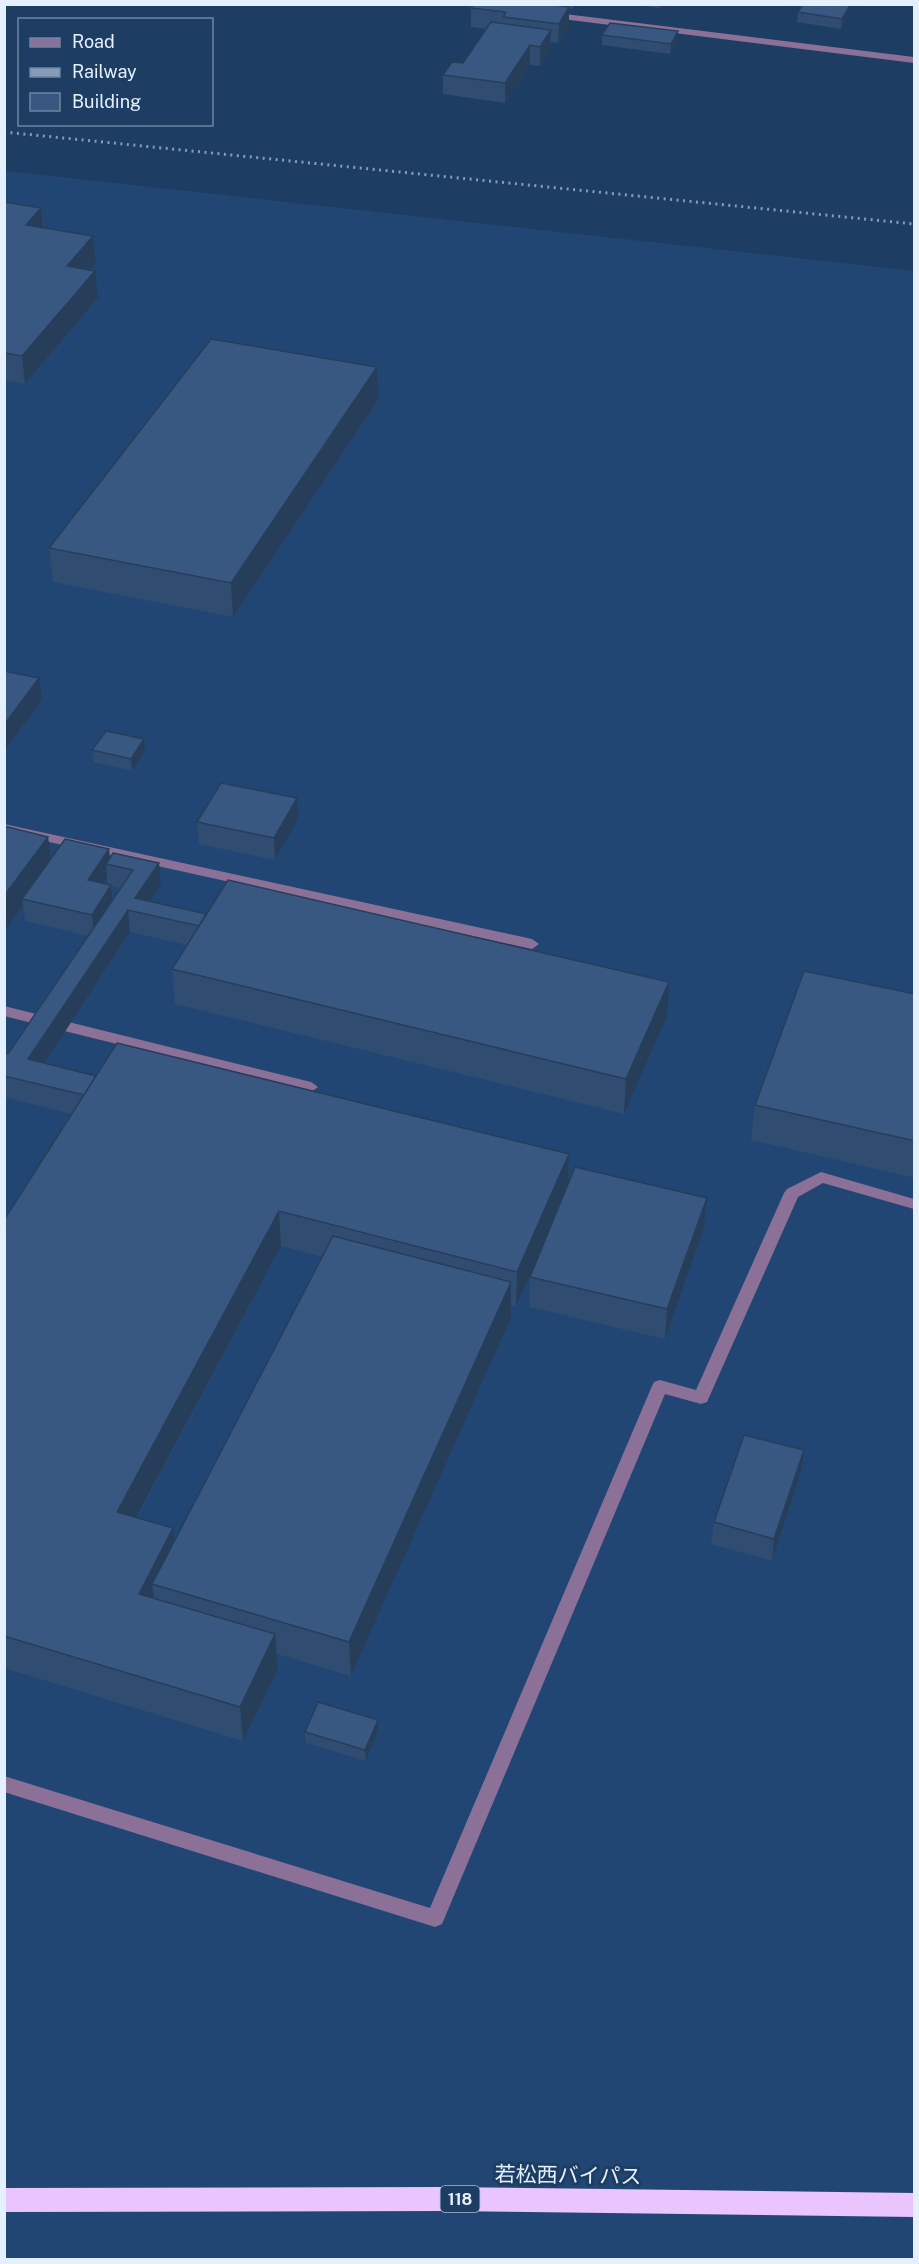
<svg xmlns="http://www.w3.org/2000/svg" width="919" height="2264" font-family="'Public Sans','Noto Sans JP',sans-serif">
  <style>
    .built { fill: #224673 }
    .lines { fill: none; stroke-linecap: round; stroke-linejoin: round }
    .minor { fill: #8b7197; fill-rule: evenodd }
    .highway { fill: #eac4fd; fill-rule: evenodd }
    .rail { stroke: #879cb6; stroke-width: 3; stroke-dasharray: 2 4.5; stroke-linecap: butt }
    .wall { fill: #304c70; fill-rule: evenodd }
    .shaded-wall { fill: #273e5b }
    .building { fill: #385882; stroke: #273e5b; stroke-width: 1.5 }
    .labels { text-anchor: middle; dominant-baseline: central; stroke-width: 6; stroke-linejoin: round; paint-order: stroke }
    .shield { fill: #1d3d63; stroke: #a9bad0; stroke-width: 1.5 }
    .shield-label { font-size: 16px; font-weight: bold; fill: #e5f0ff }
    .near-street-label { font-size: 21px; fill: #e5f0ff; stroke: #1d3d63 }
  </style>
  <rect width="100%" height="100%" fill="#1d3d63"/>
  <path class="built" d="M5,171L914,271V2259L5,2260Z"/>
  <g class="lines">
    <g class="minor">
      <path d="M459,4H487L498,8L493,11Z"/>
      <path d="M549,12L914,57V63L546,17L544,15Z"/>
      <path d="M4,824L532,939L539,944L532,949L4,832Z"/>
      <path d="M4,1006L311,1082L318,1087L311,1092L4,1016Z"/>
      <path d="M821,1172L914,1199V1209L823,1183L798,1197L707,1402L701,1404L665,1394L442,1924L435,1927L4,1792V1776L430,1908L652,1386L654,1382L660,1380L696,1390L784,1193L787,1189Z"/>
    </g>
    <path class="highway" d="M447,2187L914,2193V2217L447,2211L4,2212V2188Z"/>
    <path class="rail" d="M4,132L914,224"/>
  </g>
  <g class="wall">
    <path d="M474,4H575L572,9L569,8V26L558,43L551,42L550,49L540,66L530,65L505,103L443,94V75L463,63L486,29L471,27V8Z"/>
    <path d="M632,4H662L659,8Z"/>
    <path d="M798,12L849,15L841,29L797,22Z"/>
    <path d="M602,35L677,41L670,54L602,45Z"/>
    <path d="M4,202L41,208L44,228L93,236L96,263L90,270L98,298L25,384L4,380Z"/>
    <path d="M378,400L233,617L53,582L49,548Z"/>
    <path d="M92,750L145,751L132,771L94,762Z"/>
    <path d="M298,820L275,860L199,844L197,822Z"/>
    <path d="M48,837L51,859L109,849L110,858L161,885L150,901L667,1017L624,1114L175,1004L172,969L187,945L130,932L44,1063L96,1076L569,1154L568,1183L707,1198L704,1228L665,1339L529,1307L530,1277L516,1307L511,1306V1318L351,1676L277,1654L278,1669L243,1741L4,1668V1220L72,1114L4,1097V1053L8,1054L88,936L25,921L23,906L4,932ZM107,877L108,885L103,883ZM112,886L120,888L113,899ZM281,1246L322,1257L174,1541L173,1528L137,1518Z"/>
    <path d="M915,994V1178L751,1140L755,1105Z"/>
    <path d="M804,1450L801,1472L772,1561L711,1544L714,1522Z"/>
    <path d="M378,1720V1731L366,1761L306,1743L305,1732Z"/>
  </g>
  <g class="shaded-wall">
    <path d="M850,5L849,15L841,29L842,19Z"/>
    <path d="M569,7V26L558,43L559,24Z"/>
    <path d="M551,30L550,49L540,66V47Z"/>
    <path d="M678,31L677,41L670,54L671,44Z"/>
    <path d="M530,45V65L505,103V83Z"/>
    <path d="M41,208L44,235L26,225Z"/>
    <path d="M93,236L96,263L70,293L67,266Z"/>
    <path d="M95,271L98,298L25,384L22,356Z"/>
    <path d="M377,367L378,400L233,617L231,583Z"/>
    <path d="M39,678L42,700L4,751V725Z"/>
    <path d="M144,739L145,751L132,771L131,759Z"/>
    <path d="M297,798L298,820L275,860L274,838Z"/>
    <path d="M48,837L52,866L22,899L23,906L4,932V896Z"/>
    <path d="M109,849L110,865L106,864L107,877L90,902L88,880Z"/>
    <path d="M159,863L161,885L142,913L135,898Z"/>
    <path d="M111,885L114,908L94,937L92,915Z"/>
    <path d="M128,910L130,932L32,1082L28,1059Z"/>
    <path d="M669,982L667,1017L624,1114L626,1079Z"/>
    <path d="M569,1154L568,1190L516,1307L517,1272Z"/>
    <path d="M707,1198L704,1228L665,1339L667,1309Z"/>
    <path d="M279,1211L281,1246L121,1546L117,1512Z"/>
    <path d="M511,1282V1318L351,1676L349,1642Z"/>
    <path d="M804,1450L801,1472L772,1561L774,1539Z"/>
    <path d="M173,1528L177,1562L152,1584L155,1606L139,1594Z"/>
    <path d="M275,1634L278,1669L243,1741L240,1707Z"/>
    <path d="M378,1720V1731L366,1761L365,1750Z"/>
  </g>
  <g class="building">
    <path d="M474,4H547L569,7L559,24L503,17L506,12L471,8Z"/>
    <path d="M803,4H850V5L842,19L798,12Z"/>
    <path d="M491,22L551,30L540,47L530,45L505,83L443,75L452,62L463,63Z"/>
    <path d="M610,23L678,31L671,44L602,35Z"/>
    <path d="M4,202L41,208L26,225L93,236L67,266L95,271L22,356L4,353Z"/>
    <path d="M211,339L377,367L231,583L49,548Z"/>
    <path d="M4,671L39,678L4,725Z"/>
    <path d="M106,731L144,739L131,759L92,750Z"/>
    <path d="M221,783L297,798L274,838L197,822Z"/>
    <path d="M4,826L48,837L4,896Z"/>
    <path d="M65,839L109,849L88,880L111,885L92,915L22,899Z"/>
    <path d="M113,853L159,863L135,898L206,914L199,926L128,910L28,1059L96,1076L84,1095L4,1076V1053L8,1054L133,870L106,864Z"/>
    <path d="M228,880L669,982L626,1079L172,969Z"/>
    <path d="M804,971L915,994V1141L755,1105Z"/>
    <path d="M117,1043L569,1154L517,1272L279,1211L117,1512L173,1528L139,1594L275,1634L240,1707L4,1636V1220Z"/>
    <path d="M575,1167L707,1198L667,1309L530,1277Z"/>
    <path d="M333,1236L511,1282L349,1642L152,1584Z"/>
    <path d="M744,1435L804,1450L774,1539L714,1522Z"/>
    <path d="M318,1702L378,1720L365,1750L305,1732Z"/>
  </g>
  <g class="labels">
    <rect class="shield" x="440.5" y="2186" width="39" height="26" rx="4.5"/>
    <g class="shield-label">
      <text x="460" y="2199">118</text>
    </g>
    <g class="near-street-label">
      <text transform="translate(568 2175) rotate(1)">若松西バイパス</text>
    </g>
  </g>
  <rect width="919" height="2264" fill="none" stroke="#e5f0ff" stroke-width="12"/>
  <rect x="18" y="18" width="195" height="108" fill="#1d3d63" stroke="#6d85a1" stroke-width="1.5"/>
  <rect x="30" y="38" width="30" height="9" fill="#8b7197" stroke="#6d85a1" stroke-width="1.5"/>
  <text x="72" y="48" font-size="18" fill="#e5f0ff">Road</text>
  <rect x="30" y="68" width="30" height="9" fill="#879cb6" stroke="#6d85a1" stroke-width="1.5"/>
  <text x="72" y="78" font-size="18" fill="#e5f0ff">Railway</text>
  <rect x="30" y="93" width="30" height="18" fill="#385882" stroke="#6d85a1" stroke-width="1.5"/>
  <text x="72" y="108" font-size="18" fill="#e5f0ff">Building</text>
</svg>
